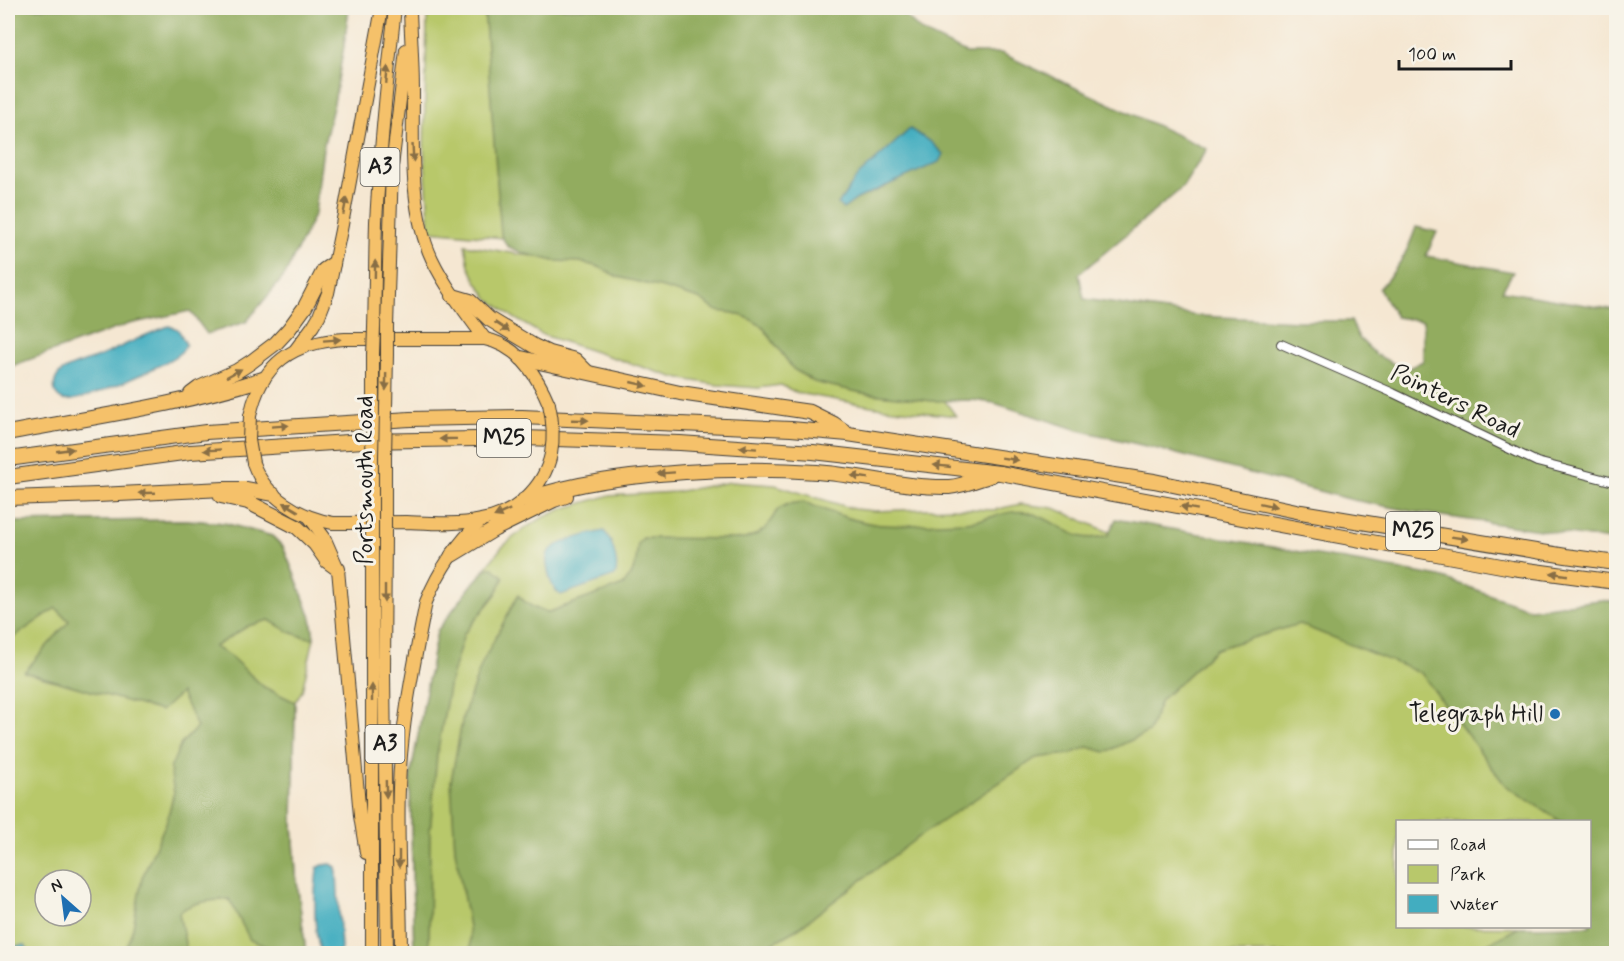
<svg xmlns="http://www.w3.org/2000/svg" width="1624" height="961" font-family="Mynerve,sans-serif">
  <style>
    .green { fill: #b8c86b; stroke: #6a7244; stroke-width: 1.5; fill-rule: evenodd }
    .forest { fill: #92ac5f; stroke: #57643e; stroke-width: 1.5; fill-rule: evenodd }
    .water { fill: #42adc0; stroke: #2f646e; stroke-width: 1.5 }
    .lines { fill: none; stroke-linecap: round; stroke-linejoin: round }
    .minor-casing { stroke: #3d3a37; stroke-width: 10 }
    .trunk-casing { stroke: #3d3a37; stroke-width: 14 }
    .motorway-casing { stroke: #3d3a37; stroke-width: 16 }
    .minor { stroke: #fff; stroke-width: 8 }
    .trunk { stroke: #f5c16b; stroke-width: 12 }
    .motorway { stroke: #f5c16b; stroke-width: 14 }
    .trunk-bridge-casing { stroke: #3d3a37; stroke-width: 14; stroke-linecap: butt }
    .trunk-bridge { stroke: #f5c16b; stroke-width: 12 }
    .oneway { fill: #886e44 }
    .poi-dot { fill: #1f6fb2; stroke: #f7f3e8; stroke-width: 2 }
    .labels { text-anchor: middle; dominant-baseline: central; stroke-width: 6; stroke-linejoin: round; paint-order: stroke }
    .shield { fill: #f7f3e8; stroke: #5e5c59; stroke-width: 1.5 }
    .shield-label { font-size: 22px; font-weight: bold; fill: #1c1c1c }
    .street-label { font-size: 24px; fill: #1c1c1c; stroke: #f7f3e8 }
    .poi-label { font-size: 24px; fill: #1c1c1c; stroke: #f7f3e8; text-anchor: end }
  </style>
  <rect width="100%" height="100%" fill="#f7f3e8"/>
  <filter id="ink" filterUnits="userSpaceOnUse"><feTurbulence type="fractalNoise" baseFrequency=".0167" numOctaves="2"/><feDisplacementMap in="SourceGraphic" scale="12" xChannelSelector="R" yChannelSelector="G"/><feConvolveMatrix kernelMatrix="1 2 1 2 8 2 1 2 1" color-interpolation-filters="sRGB"/></filter>
  <filter id="wash" filterUnits="userSpaceOnUse"><feTurbulence type="fractalNoise" baseFrequency=".008" numOctaves="4" result="noise"/><feDisplacementMap in="SourceGraphic" scale="24" xChannelSelector="R" yChannelSelector="G"/><feGaussianBlur stdDeviation="1.35" result="paint"/><feColorMatrix in="noise" values="0 0 0 0 0 0 0 0 0 0 0 0 0 0 0 0 0 1.4 0 .05"/><feComposite in="paint" operator="in"/></filter>
  <g filter="url(#wash)">
    <rect width="100%" height="100%" fill="#f5e7d2"/>
    <g class="green">
      <path d="M429,8H759L544,242L430,231L424,149L427,21Z"/>
      <path d="M465,245L524,255L681,270L867,294L956,416L877,407L797,393L781,385L758,388L718,385L676,378L543,335L514,318L488,298L476,281L469,266Z"/>
      <path d="M730,482L775,485L854,509L875,511L952,508L993,510L1021,504L1054,508L1225,583L1377,603L1590,822H1398V926L1576,927L1540,953L414,954L410,779L437,631L501,548L522,530L542,518L565,508L607,496L675,492Z"/>
      <path d="M186,520L224,523L272,536L283,547L295,576L311,618L314,638L302,691L295,702L293,824L296,874L306,953H8V522ZM45,880H81V916H45Z"/>
    </g>
    <g class="forest">
      <path d="M8,8H349L344,46L334,103L323,148L315,213L285,275L246,322L207,334L190,311L129,324L14,365L8,374Z"/>
      <path d="M484,8H897L922,32L966,53H1001L1207,149L1182,188L1079,274L1084,299L1200,316L1299,321H1351L1359,338L1375,354L1405,370L1423,361V321L1396,317L1379,289C1398,268 1407,254 1416,227L1437,232L1426,256L1513,272L1502,291L1616,310V541L1421,513L1353,500L1154,448L1078,430L994,403L972,400L932,401L862,393L814,382L793,369L762,326L748,318L734,313L717,311L699,299L663,288L618,277L599,267L580,262L554,261L522,253L507,246L501,235ZM857,177L885,187L857,199L844,208Z"/>
      <path d="M803,502C823,509 844,518 864,522C888,528 914,525 937,523C949,522 962,523 974,521C991,518 1010,509 1027,512C1057,518 1074,547 1108,535L1116,519L1440,577L1530,609L1600,600L1616,602V953H1469L1520,927L1590,926V822L1560,821L1505,785L1421,673L1299,624L1216,649L1161,700L1149,732L1106,752L1087,747L1070,754L1036,758L917,838L797,929L755,953H471L469,927L455,850L451,781L463,716L482,663L518,595C527,605 536,611 549,612L623,585L632,573L636,561L638,543L643,538L745,539L757,534L766,528L778,509L788,504Z"/>
      <path d="M186,520L224,523L272,536L283,547L295,576L311,618L314,638C295,637 284,629 269,620L248,626L214,647L229,655L264,687L295,702L293,824L296,874L306,953H282L250,940L229,899C212,901 191,901 179,913L187,953H124L133,928L142,878L167,820L174,792L170,769L181,744L197,727L181,693L161,711L24,672L69,621L56,608L8,641V522Z"/>
      <path d="M488,568H493L504,577L496,594L464,634L450,681L437,755L430,832L429,953H414L410,779L431,664L437,631L474,582Z"/>
    </g>
    <g class="water">
      <path d="M910,129L931,142L943,154L939,162L857,199L843,209L838,204L857,177Z"/>
      <path d="M169,326L178,329L186,344C184,348 185,349 181,352C169,364 79,405 63,400C52,396 52,381 60,373C69,365 86,362 98,357C122,347 145,334 169,326Z"/>
      <path d="M604,531C612,539 620,565 615,576L561,595C552,589 550,580 548,571C547,565 545,559 548,553C554,542 592,533 604,531Z"/>
      <path d="M331,864L336,867L337,873L341,949L340,952L337,953H321C313,930 314,893 317,868L323,865Z"/>
      <path d="M25,945L30,953H8V949L15,946Z"/>
    </g>
  </g>
  <g filter="url(#ink)">
    <g class="lines">
      <defs>
        <path id="minor" d="M1281,344L1393,393L1537,462L1610,481L1616,480"/>
        <g id="trunk">
          <path d="M410,11C411,38 413,65 413,93C413,145 409,210 432,259C446,288 466,313 485,339"/>
          <path d="M387,327L392,167L406,50"/>
          <path d="M374,328C375,293 375,257 376,222C380,151 387,79 395,8"/>
          <path d="M296,349L313,326L319,316L328,293L341,230L382,8"/>
          <path d="M386,409L387,354"/>
          <path d="M373,411V355"/>
          <path d="M250,416C261,363 293,342 345,339H485C517,345 537,375 549,404"/>
          <path d="M253,463C265,497 299,517 333,523C358,523 383,522 407,522C432,523 457,525 481,520C514,515 544,488 551,454"/>
          <path d="M372,512V457"/>
          <path d="M385,512V457"/>
          <path d="M309,517L324,537L338,569L360,816L366,853"/>
          <path d="M385,535L384,670L387,954"/>
          <path d="M372,954V536"/>
          <path d="M401,954C401,898 397,843 399,788C401,724 414,664 426,602C439,570 457,543 482,520"/>
        </g>
        <g id="motorway">
          <path d="M453,296L470,301L489,319L534,346L549,353L575,360L587,372"/>
          <path d="M521,358L680,393L810,412L834,424L847,433"/>
          <path d="M191,394L199,388L237,371L251,362L276,343L289,329L305,307L324,270L333,264"/>
          <path d="M8,433C93,417 180,405 263,379"/>
          <path d="M8,459L206,432L410,419L522,417L791,429L848,434L1154,481L1301,512L1566,556L1616,563"/>
          <path d="M8,477L190,452L364,441L524,438L680,443L813,452L1000,473L1512,568L1616,582"/>
          <path d="M221,496L248,502L297,527L315,544L327,561L338,569"/>
          <path d="M8,498L98,495L224,489H247L273,494"/>
          <path d="M524,500C577,482 630,476 685,472C729,469 773,469 817,472C860,475 906,488 949,487C963,486 979,479 992,475"/>
          <path d="M452,555L495,529L554,500L566,496"/>
        </g>
      </defs>
      <use href="#minor" class="minor-casing"/>
      <use href="#trunk" class="trunk-casing"/>
      <use href="#motorway" class="motorway-casing"/>
      <use href="#minor" class="minor"/>
      <use href="#trunk" class="trunk"/>
      <use href="#motorway" class="motorway"/>
      <defs>
        <g id="trunk-bridge">
          <path d="M387,354V327"/>
          <path d="M373,355L374,328"/>
          <path d="M549,404C553,421 554,437 551,454"/>
          <path d="M250,416L249,440L253,463"/>
          <path d="M372,457L373,411"/>
          <path d="M385,457L386,409"/>
          <path d="M372,512V536"/>
          <path d="M385,535V512"/>
        </g>
      </defs>
      <use href="#trunk-bridge" class="trunk-bridge-casing"/>
      <use href="#trunk-bridge" class="trunk-bridge"/>
    </g>
    <defs><path id="oneway-solid" d="M-6-.8H1V-3.2L6.5 0L1 3.2V.8H-6Z" transform="scale(1.5)"/></defs>
    <g class="oneway">
      <use href="#oneway-solid" transform="translate(387 75) rotate(-85)"/>
      <use href="#oneway-solid" transform="translate(413 153) rotate(87)"/>
      <use href="#oneway-solid" transform="translate(345 206) rotate(-79)"/>
      <use href="#oneway-solid" transform="translate(375 269) rotate(-89)"/>
      <use href="#oneway-solid" transform="translate(502 327) rotate(33)"/>
      <use href="#oneway-solid" transform="translate(332 340) rotate(-4)"/>
      <use href="#oneway-solid" transform="translate(234 373) rotate(-28)"/>
      <use href="#oneway-solid" transform="translate(386 382) rotate(91)"/>
      <use href="#oneway-solid" transform="translate(639 384) rotate(13)"/>
      <use href="#oneway-solid" transform="translate(580 420) rotate(2)"/>
      <use href="#oneway-solid" transform="translate(280 426) rotate(-4)"/>
      <use href="#oneway-solid" transform="translate(448 439) rotate(179)"/>
      <use href="#oneway-solid" transform="translate(748 448) rotate(-176)"/>
      <use href="#oneway-solid" transform="translate(65 450) rotate(-8)"/>
      <use href="#oneway-solid" transform="translate(212 450) rotate(177)"/>
      <use href="#oneway-solid" transform="translate(1010 459) rotate(9)"/>
      <use href="#oneway-solid" transform="translate(942 466) rotate(-174)"/>
      <use href="#oneway-solid" transform="translate(666 473) rotate(176)"/>
      <use href="#oneway-solid" transform="translate(860 477) rotate(-171)"/>
      <use href="#oneway-solid" transform="translate(147 493) rotate(178)"/>
      <use href="#oneway-solid" transform="translate(1268 505) rotate(12)"/>
      <use href="#oneway-solid" transform="translate(291 507) rotate(-149)"/>
      <use href="#oneway-solid" transform="translate(1189 508) rotate(-170)"/>
      <use href="#oneway-solid" transform="translate(502 513) rotate(156)"/>
      <use href="#oneway-solid" transform="translate(1460 538) rotate(9)"/>
      <use href="#oneway-solid" transform="translate(1559 574) rotate(-172)"/>
      <use href="#oneway-solid" transform="translate(385 594) rotate(90)"/>
      <use href="#oneway-solid" transform="translate(372 693) rotate(-90)"/>
      <use href="#oneway-solid" transform="translate(386 789) rotate(89)"/>
      <use href="#oneway-solid" transform="translate(399 859) rotate(90)"/>
    </g>
  </g>
  <circle class="poi-dot" cx="1555" cy="714" r="6"/>
  <g class="labels">
    <g class="shield">
      <rect x="360.5" y="148" width="39" height="38" rx="4.5"/>
      <rect x="477" y="419" width="54" height="38" rx="4.5"/>
      <rect x="1386" y="512" width="54" height="38" rx="4.5"/>
      <rect x="365.5" y="725" width="39" height="38" rx="4.5"/>
    </g>
    <g class="shield-label">
      <text x="380" y="167">A3</text>
      <text x="504" y="438">M25</text>
      <text x="1413" y="531">M25</text>
      <text x="385" y="744">A3</text>
    </g>
    <g class="street-label">
      <text transform="translate(1455 402) rotate(26)">Pointers Road</text>
      <text transform="translate(365 480) rotate(-90)">Portsmouth Road</text>
    </g>
    <g class="poi-label">
      <text x="1543" y="714">Telegraph Hill</text>
    </g>
  </g>
  <rect width="1624" height="961" fill="none" stroke="#f7f3e8" stroke-width="30"/>
  <rect x="1396" y="820" width="195" height="108" fill="#f7f3e8" stroke="#9f9d96" stroke-width="1.5"/>
  <rect x="1408" y="840" width="30" height="9" fill="#ffffff" stroke="#9f9d96" stroke-width="1.5"/>
  <text x="1450" y="850" font-size="18" fill="#1c1c1c">Road</text>
  <rect x="1408" y="865" width="30" height="18" fill="#b8c86b" stroke="#9f9d96" stroke-width="1.5"/>
  <text x="1450" y="880" font-size="18" fill="#1c1c1c">Park</text>
  <rect x="1408" y="895" width="30" height="18" fill="#42adc0" stroke="#9f9d96" stroke-width="1.5"/>
  <text x="1450" y="910" font-size="18" fill="#1c1c1c">Water</text>
  <g transform="translate(63 898) rotate(332)"><circle r="28" fill="#f7f3e8" stroke="#9f9d96" stroke-width="1.5"/>
  <path d="M0-4.5L10 22L0 15L-10 22Z" fill="#1f6fb2"/>
  <text y="-9" font-size="16" font-weight="bold" text-anchor="middle" fill="#1c1c1c">N</text>
  </g>
  <path d="M1399 60v9h112v-9" fill="none" stroke="#1c1c1c" stroke-width="3"/>
  <text x="1408" y="60" font-size="18" fill="#1c1c1c" stroke="#f7f3e8" stroke-width="4.5" paint-order="stroke">100 m</text>
</svg>
